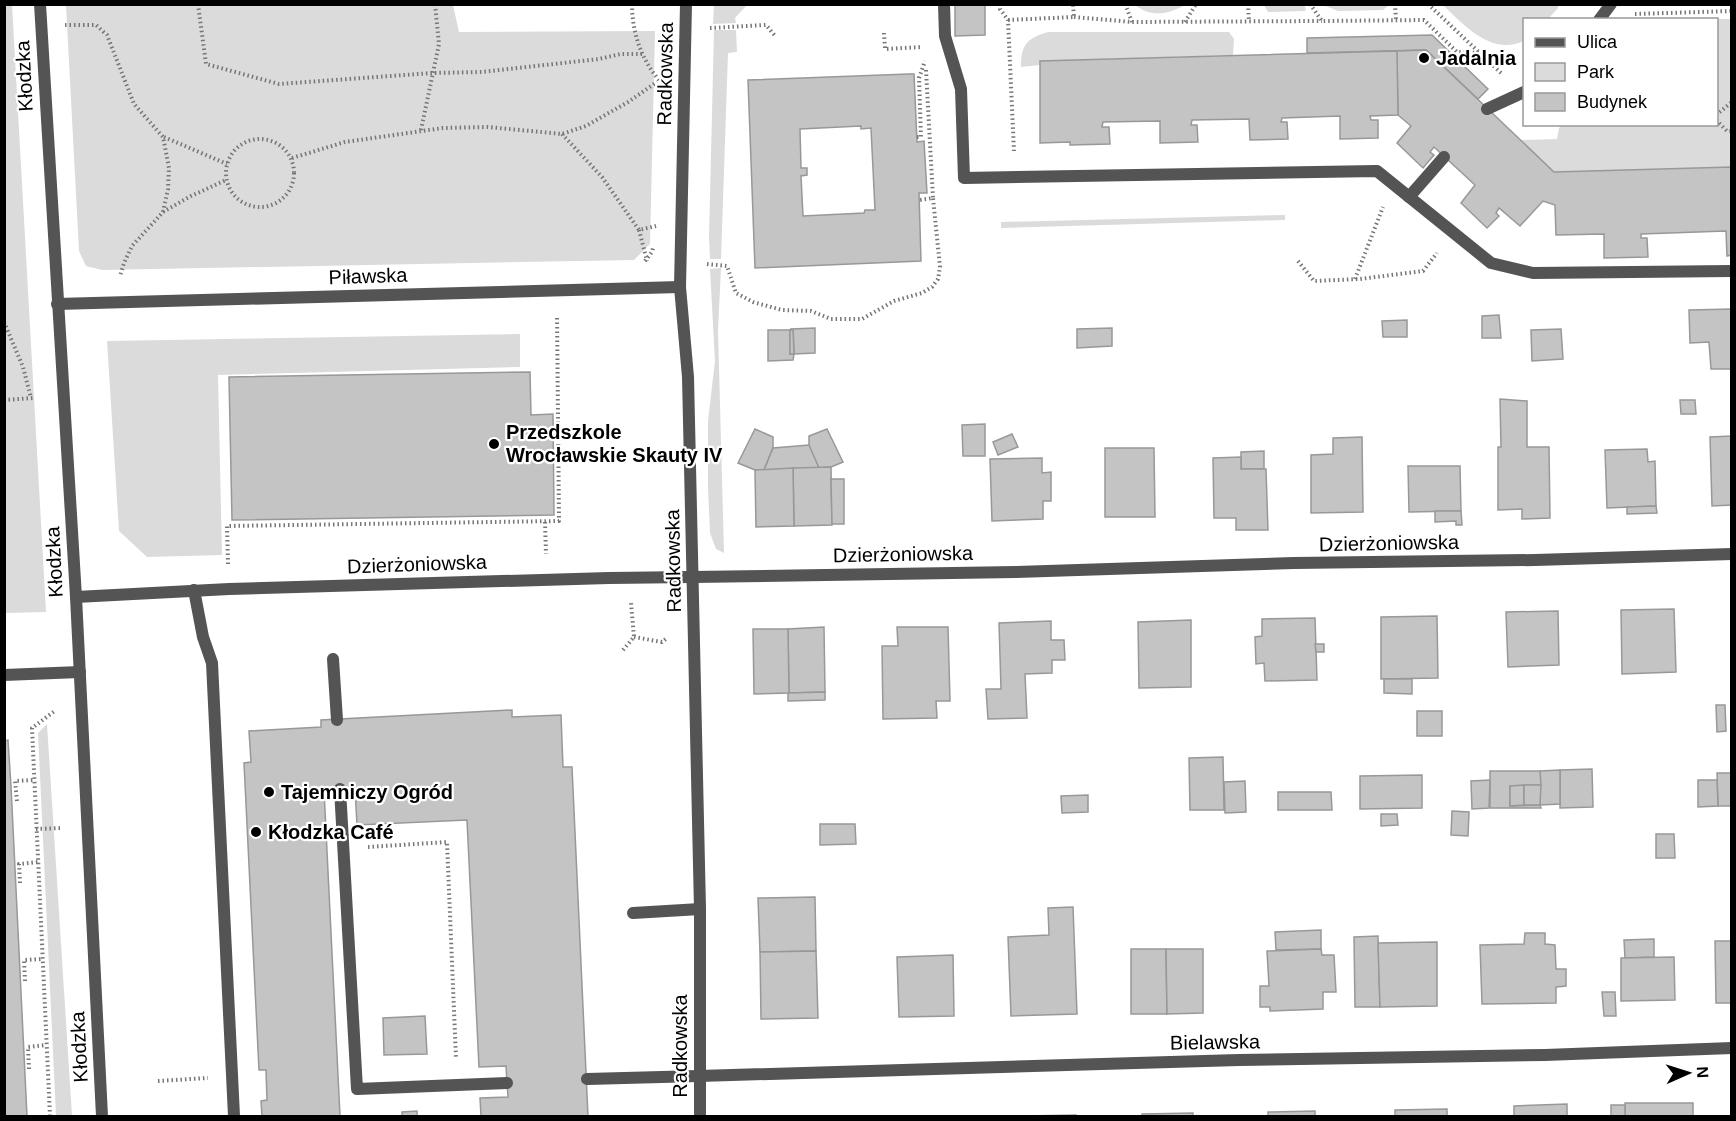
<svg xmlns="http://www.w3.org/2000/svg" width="1736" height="1121" font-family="Arial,sans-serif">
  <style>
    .green { fill: #dbdbdb }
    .building { fill: #c4c4c4; stroke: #989898; stroke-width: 1.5; fill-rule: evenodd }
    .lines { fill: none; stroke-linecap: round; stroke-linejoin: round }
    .path { stroke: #767676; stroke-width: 4; stroke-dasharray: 1.5 3; stroke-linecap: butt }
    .service { stroke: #545454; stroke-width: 12 }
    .minor { stroke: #545454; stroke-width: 12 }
    .poi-dot { fill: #000; stroke: #fff; stroke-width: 2 }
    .labels { text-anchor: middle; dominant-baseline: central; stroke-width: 4.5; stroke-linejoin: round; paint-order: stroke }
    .poi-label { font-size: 20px; font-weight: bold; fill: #000; stroke: #fff; text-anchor: start }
    .street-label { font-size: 20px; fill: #000; stroke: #fff }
  </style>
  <rect width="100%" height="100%" fill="#fff"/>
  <g class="green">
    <path d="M4,5H12L46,612L5,613Z"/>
    <path d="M453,5L459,32L655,31L650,244L634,260L102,270L86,266L79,251L66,5Z"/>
    <path d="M714,5V4L747,5L735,18L736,23L713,24Z"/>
    <path d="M1135,5H1185C1169,14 1151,18 1135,5Z"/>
    <path d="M1264,5H1304L1306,9L1305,11L1268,12Z"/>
    <path d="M1323,5L1389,4V5L1383,10L1338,11Z"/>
    <path d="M1558,5V8L1548,19L1524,20V41C1491,56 1464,25 1443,5Z"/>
    <path d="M1691,19H1731V167L1554,172L1520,140L1557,139L1559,128L1562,125L1716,124V20Z"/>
    <path d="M714,30H736L737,52L728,53L721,259H710L709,237Z"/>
    <path d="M1048,32H1229L1234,39L1233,55L1040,61V65L1021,67C1021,45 1027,38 1048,32Z"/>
    <path d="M1285,215V220L1001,228V222Z"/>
    <path d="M721,268L718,330L724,553L716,549L710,533L708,488V421L715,361L710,269Z"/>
    <path d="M520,334V367L218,375L222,555L147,557L119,531L107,341Z"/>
    <path d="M47,724L72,1116H56L38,733Z"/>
  </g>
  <g class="building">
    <path d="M955,4H985V35L955,36Z"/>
    <path d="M1432,35L1488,89L1478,99L1426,50L1307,53V38Z"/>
    <path d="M1426,50L1554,172L1732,167V255L1727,256L1726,231L1641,234V238H1647L1648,257L1604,258V234L1556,235L1555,205L1543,201L1520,226L1499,208L1496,213L1499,216L1487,228L1461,203L1475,185L1434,147L1430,152L1434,155L1423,168L1397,143L1411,126L1398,115L1397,51Z"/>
    <path d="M1397,51L1398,115L1370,116L1371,120H1378V138L1340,139V116L1282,118L1281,122H1287L1288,139L1250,140L1249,119L1192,120L1191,125H1197L1198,142L1160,143V121L1103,122L1102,127H1109L1110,144L1070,145V142L1040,143V61Z"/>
    <path d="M909,74H914L917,142L924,141L927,193H919L921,261L755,268L748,80ZM861,126V129L871,128L875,210H865L864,213L803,216L801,176L807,175V168H801L800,129Z"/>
    <path d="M1732,309V369H1711L1709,342L1690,343L1689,310Z"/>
    <path d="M1499,315L1501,338H1482V316Z"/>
    <path d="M1407,320V337H1383L1382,321Z"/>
    <path d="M815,328V353L794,354L793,330L790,329Z"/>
    <path d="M1112,328V346L1077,348V329Z"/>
    <path d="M1561,329L1563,359L1532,361L1531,330Z"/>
    <path d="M768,330H790V354H794L793,360L768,361Z"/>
    <path d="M790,330H793L794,354H790Z"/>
    <path d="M530,372L531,415L553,414L554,515L232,520L229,377Z"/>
    <path d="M1500,399L1527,401V447H1549L1550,518L1522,519V509L1498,510V447H1501Z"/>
    <path d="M1680,400H1695L1696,414H1681Z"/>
    <path d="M985,424V456H963L962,425Z"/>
    <path d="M755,429L773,437V448L764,470H755L738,463Z"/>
    <path d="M827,429L843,462L831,467L819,468L809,449V436Z"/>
    <path d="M1012,434L1018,447L998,455L993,442Z"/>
    <path d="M1732,436V505L1712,506L1710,437Z"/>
    <path d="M1362,437L1363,512L1311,513V455L1333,454V438Z"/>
    <path d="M809,445L819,468L764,470L773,448Z"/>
    <path d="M1105,448H1154L1155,517H1105Z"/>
    <path d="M1647,449L1648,462L1655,461L1656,506L1607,508L1605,450Z"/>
    <path d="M1264,451V469H1241V452Z"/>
    <path d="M1241,457V469H1266L1268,530H1236V518H1214L1213,458Z"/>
    <path d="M1042,458V473L1051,472V501H1043V519L992,521L990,459Z"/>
    <path d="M1408,466H1460L1461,511L1409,512Z"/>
    <path d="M831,467L832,525L794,526L793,468Z"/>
    <path d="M793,468L794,526L756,527L755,470Z"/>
    <path d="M831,479H844V524H832Z"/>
    <path d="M1656,506L1657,513L1627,514V507Z"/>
    <path d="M1435,511H1461L1462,525H1456V521L1435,522Z"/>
    <path d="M1674,609L1676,672L1622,674L1621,610Z"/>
    <path d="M1558,611L1559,665L1508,667L1506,612Z"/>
    <path d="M1437,616L1438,678L1381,679V617Z"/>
    <path d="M1315,618L1317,680L1265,681L1264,663L1256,664L1255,637L1262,636V619Z"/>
    <path d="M1191,620V687L1139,688L1138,622Z"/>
    <path d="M1051,621V640H1064L1065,660H1052V673L1025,674L1027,718L988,719L986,689H1001L999,623Z"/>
    <path d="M824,627L825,692L789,693L788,629Z"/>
    <path d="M897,627H948L950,701H936L937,718L883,719L882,646H898Z"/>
    <path d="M753,629H788L789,693L754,694Z"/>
    <path d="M1315,644H1324V652H1316Z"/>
    <path d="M1384,679H1412V694L1384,693Z"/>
    <path d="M825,692V700L788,701V693Z"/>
    <path d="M1716,705H1725L1726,731L1717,732Z"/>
    <path d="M512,710V717L561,715L563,767H572L588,1116H481L480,1098L508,1097L507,1083L506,1066L479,1067L467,820L357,825L355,789L324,790L340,1116H262L261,1101L267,1100L266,1070H259L244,763L251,762L249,731L321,727V720Z"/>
    <rect x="1417" y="711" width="25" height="25"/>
    <path d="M8,740L11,786L27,1116H4V741Z"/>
    <path d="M1223,757L1224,810H1190L1189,758Z"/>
    <path d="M1592,769L1593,807L1560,808V770Z"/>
    <path d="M1560,770V804L1540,805V771Z"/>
    <path d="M1490,771H1540L1541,785L1510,786V806L1540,805L1541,808H1490Z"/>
    <path d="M1717,773H1732V806H1718Z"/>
    <path d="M1422,775V808L1360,809V776Z"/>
    <path d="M1490,780L1489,808L1472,809L1471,781Z"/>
    <path d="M1698,780H1717L1718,806L1698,807Z"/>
    <path d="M1245,781L1246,812L1225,813L1224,782Z"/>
    <path d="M1524,785V805L1510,806V786Z"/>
    <path d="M1524,785H1541L1540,805H1524Z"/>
    <path d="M1278,792H1331L1332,810H1278Z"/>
    <path d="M1088,795V812L1062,813L1061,796Z"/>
    <path d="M1452,811L1469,812L1468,836L1451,835Z"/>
    <path d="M1381,814H1397L1398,825L1381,826Z"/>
    <path d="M820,824H855L856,844L820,845Z"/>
    <path d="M1656,834H1674L1675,858H1656Z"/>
    <path d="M815,897L816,951L760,952L758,898Z"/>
    <path d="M1073,907L1077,1014L1011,1016L1008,937L1049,935L1048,908Z"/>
    <path d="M1321,930V949L1276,950L1275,932Z"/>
    <path d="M1525,933H1545V944L1555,945L1556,969H1566V986L1556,987V1003L1482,1004L1480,945L1524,944Z"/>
    <path d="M1378,936L1380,1007H1355L1354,937Z"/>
    <path d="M1654,939V957L1625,958L1624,940Z"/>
    <path d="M1715,941H1732V1003H1716Z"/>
    <path d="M1437,942V1006L1380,1007L1378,943Z"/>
    <path d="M1131,949H1166L1167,1014H1131Z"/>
    <path d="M1166,949H1203V1013L1167,1014Z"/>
    <path d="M1321,949L1322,955H1334L1336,992H1323V1009L1270,1011V1007H1260V986H1269L1267,951Z"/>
    <path d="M816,951L818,1018L761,1019L760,952Z"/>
    <path d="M953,955L954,1016L899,1017L897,957Z"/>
    <path d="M1674,957L1675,1000L1621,1001V958Z"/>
    <path d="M1602,992H1615L1616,1016H1604Z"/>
    <path d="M425,1016L427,1054L384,1055L383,1018Z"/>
    <rect x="1625" y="1103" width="68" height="13"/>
    <path d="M1567,1104V1116H1514V1106Z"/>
    <rect x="1611" y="1105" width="14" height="11"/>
    <path d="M1447,1109V1116H1395V1110Z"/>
    <path d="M417,1111V1116H402V1112Z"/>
    <path d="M1315,1111V1116H1268V1112Z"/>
    <path d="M1193,1113V1116H1142V1114Z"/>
    <path d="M1076,1115V1116H1022Z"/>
  </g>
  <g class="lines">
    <g class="path">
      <path d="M198,4L206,64L279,84L432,73L482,72L599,59L621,54H643"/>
      <path d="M632,4C632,32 641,59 659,80"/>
      <path d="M1000,4V9L1008,20L1014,151"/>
      <path d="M1125,4L1132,22"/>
      <path d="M1248,4L1249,22"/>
      <path d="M1310,4L1322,21L1424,20L1457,52L1479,53"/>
      <path d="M1395,4L1396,20"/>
      <path d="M1428,4L1502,74"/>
      <path d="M1635,14L1732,11"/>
      <path d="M1074,17L1132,22L1322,21"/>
      <path d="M1008,20L1074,17L1073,4"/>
      <path d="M1185,22L1196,4"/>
      <path d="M65,25H96L107,35L134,104L163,137L169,168L168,189L163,212L132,246L124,263L120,276"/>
      <path d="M710,28L766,25L776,37"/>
      <path d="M884,33L885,49L921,47"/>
      <path d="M926,70L933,198"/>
      <path d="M1716,115L1732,102"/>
      <path d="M1716,120L1727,131H1732"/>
      <path d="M421,130L439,44L435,4"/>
      <path d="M562,134L602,177L639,230L656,226"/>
      <path d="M164,137L227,164"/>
      <path d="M917,137H921L919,78L925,61"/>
      <circle cx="260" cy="173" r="34"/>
      <path d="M292,158L345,142L443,128L488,127L562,134L586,126L628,102L657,82"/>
      <path d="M163,212L191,196L226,180"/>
      <path d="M639,230L647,261"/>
      <path d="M645,261L652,252L653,248"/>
      <path d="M1298,261L1314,281L1360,279L1423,271L1437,253"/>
      <path d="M707,264L727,266L736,293L753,302L782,310L811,311L831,319H862L894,301L922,293L932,287L938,279L940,267L933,198L920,200"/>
      <path d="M1355,279L1383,207"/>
      <path d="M4,322L23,367L31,398"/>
      <path d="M4,400L33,398"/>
      <path d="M545,522L546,554"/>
      <path d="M228,564L227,526L559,521L557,315"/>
      <path d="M634,637L662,642L667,638"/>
      <path d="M623,650L634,637L631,603"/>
      <path d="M17,801L15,781L34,780"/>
      <path d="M36,829L63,828"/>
      <path d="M368,847L447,842L456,1059"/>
      <path d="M20,883L19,864L38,862"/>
      <path d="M25,981L24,960L42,959"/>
      <path d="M29,1069L28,1047L46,1045"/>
      <path d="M158,1081L208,1078"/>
      <path d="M50,1116L32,728L56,710"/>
    </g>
    <g class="service">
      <path d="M944,4L945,36L961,89L964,178L1377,171L1491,263L1533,273L1732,271"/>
      <path d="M1599,20L1611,4"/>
      <path d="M1487,109L1524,92"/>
      <path d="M1409,197L1444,157"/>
      <path d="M194,590L203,637L212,663L234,1116"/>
      <path d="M76,597L229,589L609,578L692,577"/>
      <path d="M333,659L337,720"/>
      <path d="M4,675L80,672"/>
      <path d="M340,789L357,1089L507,1083"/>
      <path d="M633,913L700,909"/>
      <path d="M587,1079L699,1076"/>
    </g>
    <g class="minor">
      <path d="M40,4L76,597L102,1116"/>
      <path d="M686,4L680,287L688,377L700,909V1116"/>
      <path d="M57,304L680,287"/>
      <path d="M692,577L1016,572L1294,563L1535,560L1732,554"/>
      <path d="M699,1076L1239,1060L1545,1055L1732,1048"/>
    </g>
  </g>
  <g class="poi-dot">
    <circle cx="1424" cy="58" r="6"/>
    <circle cx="494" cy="444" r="6"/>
    <circle cx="269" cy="792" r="6"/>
    <circle cx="256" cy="832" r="6"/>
  </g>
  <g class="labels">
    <g class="poi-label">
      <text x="1436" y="58">Jadalnia</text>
      <text x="506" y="432">Przedszkole<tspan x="506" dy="23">Wrocławskie Skauty IV</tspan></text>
      <text x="281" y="792">Tajemniczy Ogród</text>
      <text x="268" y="832">Kłodzka Café</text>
    </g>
    <g class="street-label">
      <text transform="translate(665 74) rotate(-89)">Radkowska</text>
      <text transform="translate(24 76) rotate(-93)">Kłodzka</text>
      <text transform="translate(368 276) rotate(-2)">Piławska</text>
      <text transform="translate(1389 543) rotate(-1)">Dzierżoniowska</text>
      <text transform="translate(903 554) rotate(-1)">Dzierżoniowska</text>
      <text transform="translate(673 561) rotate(-91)">Radkowska</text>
      <text transform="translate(54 562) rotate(-93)">Kłodzka</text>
      <text transform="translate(417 564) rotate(-2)">Dzierżoniowska</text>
      <text transform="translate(1215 1042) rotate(-1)">Bielawska</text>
      <text transform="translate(680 1046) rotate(-90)">Radkowska</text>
      <text transform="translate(79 1047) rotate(-93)">Kłodzka</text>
    </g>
  </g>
  <rect width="1736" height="1121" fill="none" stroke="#000000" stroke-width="12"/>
  <rect x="1523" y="18" width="195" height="108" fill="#ffffff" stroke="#999999" stroke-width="1.5"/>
  <rect x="1535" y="38" width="30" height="9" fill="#545454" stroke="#999999" stroke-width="1.5"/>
  <text x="1577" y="48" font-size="18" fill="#000000">Ulica</text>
  <rect x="1535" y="63" width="30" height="18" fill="#dbdbdb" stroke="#999999" stroke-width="1.5"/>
  <text x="1577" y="78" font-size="18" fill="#000000">Park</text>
  <rect x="1535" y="93" width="30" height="18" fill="#c4c4c4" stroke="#999999" stroke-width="1.5"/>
  <text x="1577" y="108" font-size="18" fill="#000000">Budynek</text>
  <g transform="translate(1688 1073) rotate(87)" stroke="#ffffff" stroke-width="4.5" paint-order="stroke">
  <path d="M0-4.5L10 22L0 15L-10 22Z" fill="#000000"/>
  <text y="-9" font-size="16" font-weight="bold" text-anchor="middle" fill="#000000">N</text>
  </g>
</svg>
